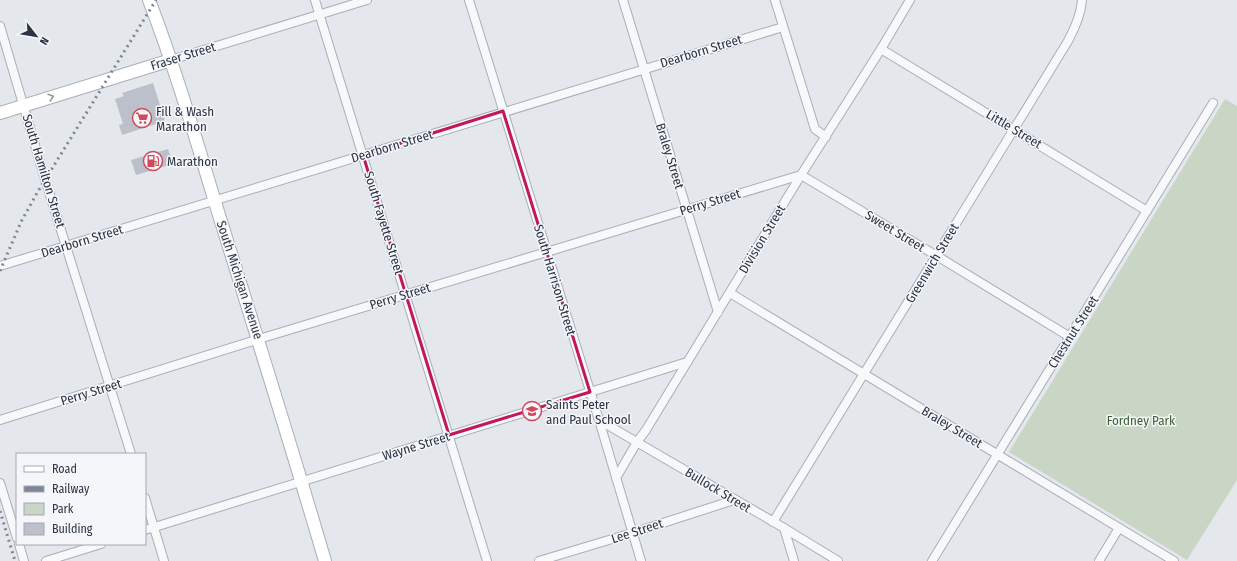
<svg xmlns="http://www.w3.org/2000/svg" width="1237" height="561" font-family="'Fira Sans Condensed',sans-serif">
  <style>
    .green { fill: #c9d6c5 }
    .building { fill: #bbc0ca }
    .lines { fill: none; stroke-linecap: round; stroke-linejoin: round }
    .street-casing { stroke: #a9aeb7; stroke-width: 10 }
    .secondary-casing { stroke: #a9aeb7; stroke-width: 14 }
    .street { stroke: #f7f8fa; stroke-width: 8 }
    .secondary { stroke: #fff; stroke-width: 12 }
    .rail { stroke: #7d8696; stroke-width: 3; stroke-dasharray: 2 4; stroke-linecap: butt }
    .oneway { stroke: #959aa2 }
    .marked { fill: none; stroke: #c2185b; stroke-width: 3; stroke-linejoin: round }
    .labels { text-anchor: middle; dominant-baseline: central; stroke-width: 3; stroke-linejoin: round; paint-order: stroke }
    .street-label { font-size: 13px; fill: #2b3445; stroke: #f4f6f9 }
    .poi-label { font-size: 13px; fill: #2b3445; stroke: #f4f6f9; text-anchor: start }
    .park-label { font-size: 13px; fill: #3f6138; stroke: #f4f6f9 }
  </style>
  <rect width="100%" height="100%" fill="#e4e7ec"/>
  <path class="green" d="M1225,99L1237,106V480L1187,560L1009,452Z"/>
  <g class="building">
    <path d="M153,83L165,121L122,135L119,125L123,124L115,99L124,96L122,93Z"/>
    <path d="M168,149L173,164L136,175L131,160Z"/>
  </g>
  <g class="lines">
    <defs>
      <g id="street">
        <path d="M315,0L487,561"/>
        <path d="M469,0L599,420L641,561"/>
        <path d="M623,0L718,312"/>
        <path d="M775,0L815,129L826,137"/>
        <path d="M0,26L45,179L131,454"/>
        <path d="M881,49L1147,211"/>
        <path d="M171,60L367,0"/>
        <path d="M0,266L783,27"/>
        <path d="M730,293L1174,561"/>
        <path d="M0,420L259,339L801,175L937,256L1070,337"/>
        <path d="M599,420L784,528L838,561"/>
        <path d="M616,478L637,442L646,430L801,175L881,49L910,0"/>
        <path d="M0,483L17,538"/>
        <path d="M145,498L164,561"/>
        <path d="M773,522L1068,41C1075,28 1081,15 1082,0"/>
        <path d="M784,528L794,561"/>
        <path d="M145,530L687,362"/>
        <path d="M19,544L24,561"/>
        <path d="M46,561L101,544"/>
        <path d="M539,561L632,533L734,500"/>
        <path d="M932,561L1213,103"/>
        <path d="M1099,561L1119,528"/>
      </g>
      <g id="secondary">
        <path d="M149,0C176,70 197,143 219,215C255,330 291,445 325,561"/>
        <path d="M0,113L171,60"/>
      </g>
    </defs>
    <use href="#street" class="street-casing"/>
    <use href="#secondary" class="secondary-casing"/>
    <use href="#street" class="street"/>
    <use href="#secondary" class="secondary"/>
    <g class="rail">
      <path d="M0,271L21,222L37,193L156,0"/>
      <path d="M0,511L15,561"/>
    </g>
  </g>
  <defs><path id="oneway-chevron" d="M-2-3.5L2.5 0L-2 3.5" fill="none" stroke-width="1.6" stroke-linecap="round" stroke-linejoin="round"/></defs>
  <use class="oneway" href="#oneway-chevron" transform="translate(51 97) rotate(-17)"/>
  <path class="marked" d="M503,111L590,392L449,435L363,155Z"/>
  <defs>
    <symbol id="supermarket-ring" viewBox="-11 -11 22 22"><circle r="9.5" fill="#f4f6f9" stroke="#d1495b" stroke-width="1.5"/><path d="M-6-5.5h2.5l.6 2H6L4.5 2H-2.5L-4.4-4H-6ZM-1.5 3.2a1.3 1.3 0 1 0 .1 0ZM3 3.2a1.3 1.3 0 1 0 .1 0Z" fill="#d1495b"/></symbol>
    <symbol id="fuel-ring" viewBox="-11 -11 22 22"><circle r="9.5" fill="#f4f6f9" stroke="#d1495b" stroke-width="1.5"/><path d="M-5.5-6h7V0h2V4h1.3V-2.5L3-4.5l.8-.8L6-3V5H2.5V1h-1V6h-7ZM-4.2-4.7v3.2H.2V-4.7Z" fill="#d1495b"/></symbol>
    <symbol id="school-ring" viewBox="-11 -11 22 22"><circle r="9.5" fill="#f4f6f9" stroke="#d1495b" stroke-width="1.5"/><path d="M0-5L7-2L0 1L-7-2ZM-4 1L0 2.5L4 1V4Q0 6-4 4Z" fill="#d1495b"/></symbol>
  </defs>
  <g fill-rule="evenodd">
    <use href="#supermarket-ring" x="131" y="107" width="22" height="22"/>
    <use href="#fuel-ring" x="142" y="150" width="22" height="22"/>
    <use href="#school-ring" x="521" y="400" width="22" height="22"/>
  </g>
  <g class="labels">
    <g class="street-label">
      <text transform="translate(701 51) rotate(-17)">Dearborn Street</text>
      <text transform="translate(183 56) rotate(-17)">Fraser Street</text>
      <text transform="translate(1014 129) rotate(31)">Little Street</text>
      <text transform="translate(392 146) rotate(-17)">Dearborn Street</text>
      <text transform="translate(670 156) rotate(73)">Braley Street</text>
      <text transform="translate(44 171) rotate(73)">South Hamilton Street</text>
      <text transform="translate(710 202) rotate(-17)">Perry Street</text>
      <text transform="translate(384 223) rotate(73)">South Fayette Street</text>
      <text transform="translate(895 231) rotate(31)">Sweet Street</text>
      <text transform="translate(762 239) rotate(-59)">Division Street</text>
      <text transform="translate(82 241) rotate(-17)">Dearborn Street</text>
      <text transform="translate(932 263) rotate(-59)">Greenwich Street</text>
      <text transform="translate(240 280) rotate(72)">South Michigan Avenue</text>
      <text transform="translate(555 280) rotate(73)">South Harrison Street</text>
      <text transform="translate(400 296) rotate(-17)">Perry Street</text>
      <text transform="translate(1073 332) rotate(-58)">Chestnut Street</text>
      <text transform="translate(91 392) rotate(-17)">Perry Street</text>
      <text transform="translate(952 427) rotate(31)">Braley Street</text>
      <text transform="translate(416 446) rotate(-17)">Wayne Street</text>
      <text transform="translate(718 490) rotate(31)">Bullock Street</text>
      <text transform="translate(637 531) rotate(-18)">Lee Street</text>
    </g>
    <g class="poi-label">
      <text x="156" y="111">Fill &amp; Wash<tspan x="156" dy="15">Marathon</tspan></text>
      <text x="167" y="161">Marathon</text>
      <text x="546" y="404">Saints Peter<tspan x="546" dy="15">and Paul School</tspan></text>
    </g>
    <g class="park-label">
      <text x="1141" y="420">Fordney Park</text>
    </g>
  </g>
  <rect x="16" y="453" width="130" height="92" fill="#f4f6f9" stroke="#a4a8b1"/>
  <rect x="24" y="466" width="20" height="6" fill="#ffffff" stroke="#a4a8b1"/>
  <text x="52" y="473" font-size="12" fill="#2b3445">Road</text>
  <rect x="24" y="486" width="20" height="6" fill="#7d8696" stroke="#a4a8b1"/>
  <text x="52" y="493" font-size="12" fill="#2b3445">Railway</text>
  <rect x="24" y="503" width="20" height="12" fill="#c9d6c5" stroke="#a4a8b1"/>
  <text x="52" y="513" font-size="12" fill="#2b3445">Park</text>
  <rect x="24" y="523" width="20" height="12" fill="#bbc0ca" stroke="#a4a8b1"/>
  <text x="52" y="533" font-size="12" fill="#2b3445">Building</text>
  <g transform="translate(36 36) rotate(121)" stroke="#f4f6f9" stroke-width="3" paint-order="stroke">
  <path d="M0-3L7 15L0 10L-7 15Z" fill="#2b3445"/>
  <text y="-6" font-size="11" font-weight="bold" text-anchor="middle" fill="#2b3445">N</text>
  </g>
</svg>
